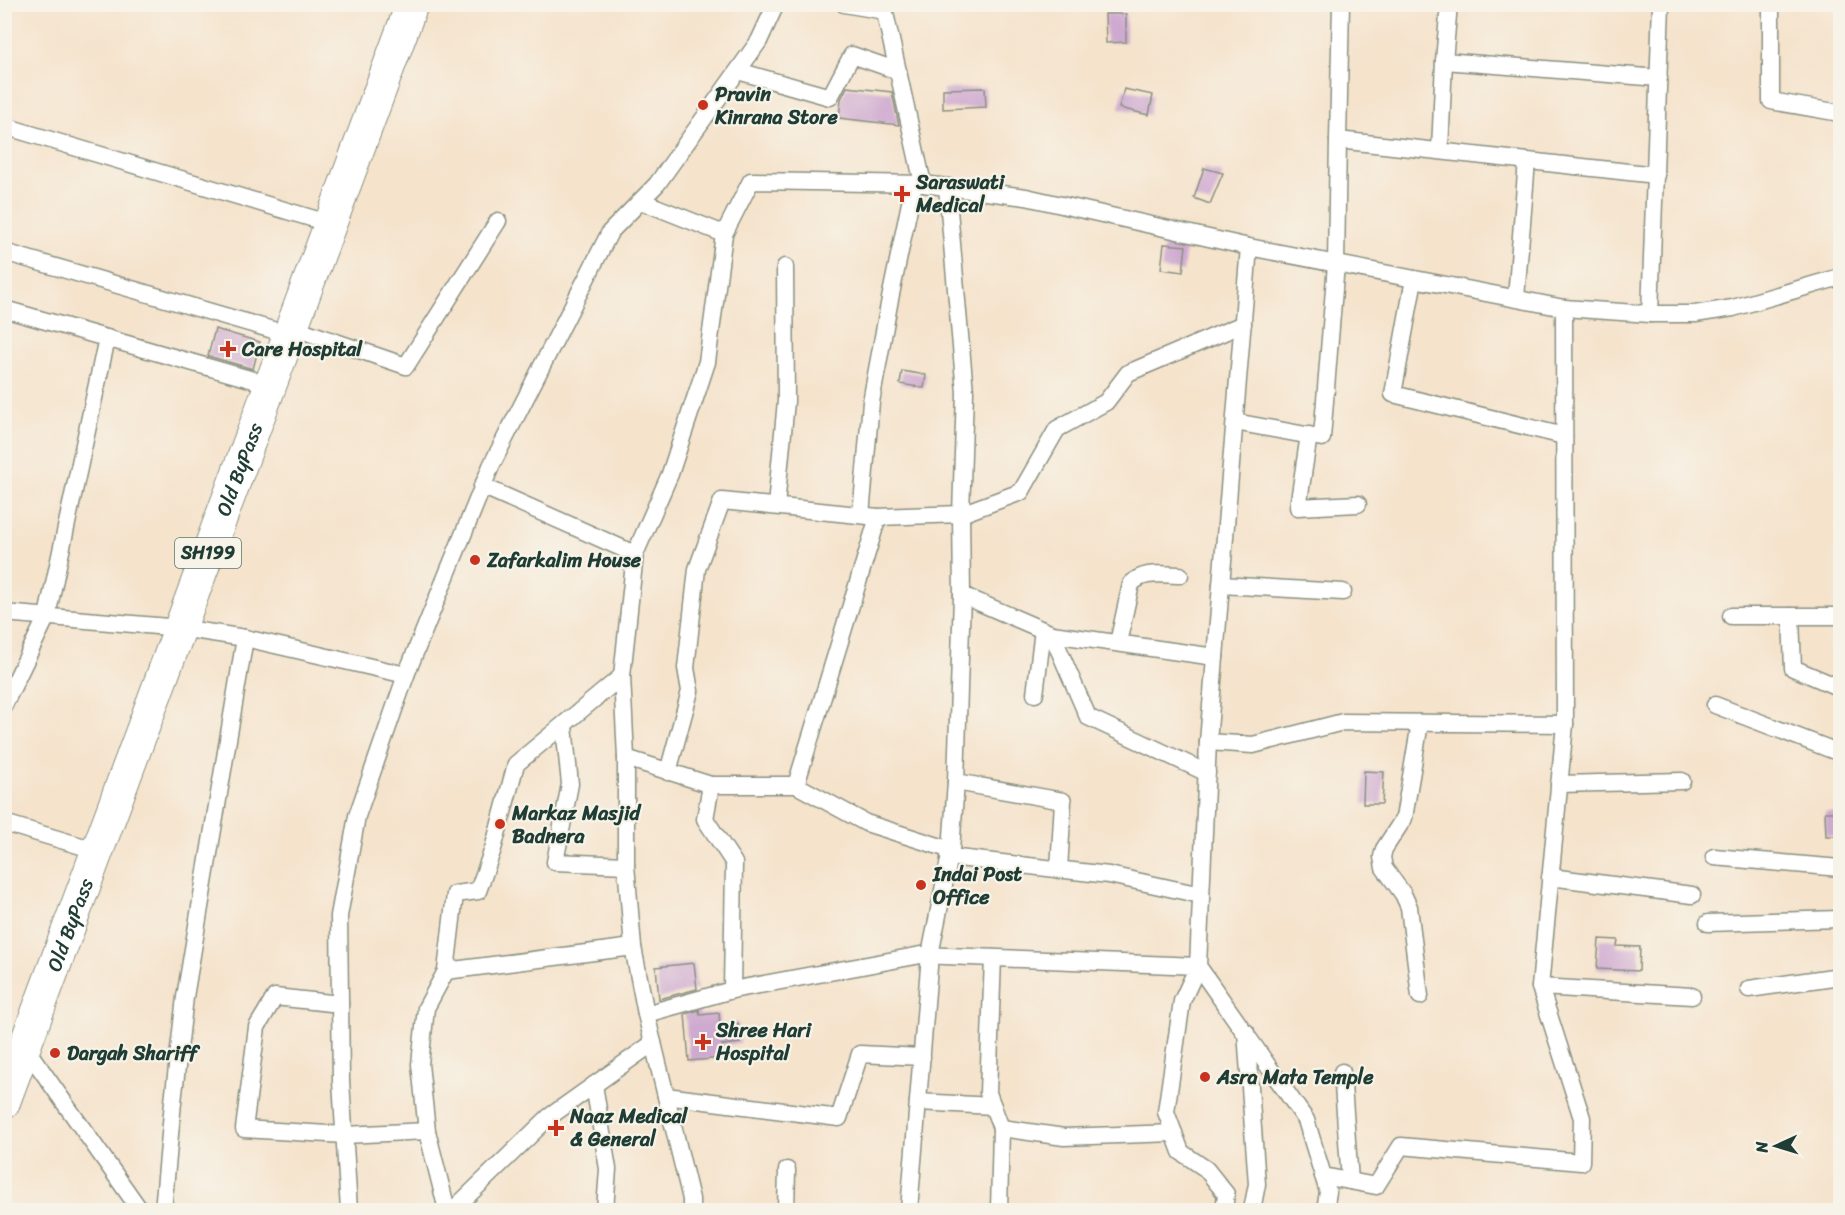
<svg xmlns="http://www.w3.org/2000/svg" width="1845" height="1215" font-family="Sriracha,sans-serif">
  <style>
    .building { fill: #cfaad0 }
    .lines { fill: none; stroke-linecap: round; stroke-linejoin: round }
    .street-casing { stroke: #8a9080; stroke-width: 19 }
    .highway-casing { stroke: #8a9080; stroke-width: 34 }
    .street { stroke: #fff; stroke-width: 16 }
    .highway { stroke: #fff; stroke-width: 32 }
    .poi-dot { fill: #c8321e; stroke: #f7f3e8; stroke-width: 2 }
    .labels { text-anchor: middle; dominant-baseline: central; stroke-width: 4.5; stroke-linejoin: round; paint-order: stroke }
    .shield { fill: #f7f3e8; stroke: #60746a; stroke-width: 1.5 }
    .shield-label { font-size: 18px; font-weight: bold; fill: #1f3d34 }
    .poi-label { font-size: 20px; font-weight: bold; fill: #1f3d34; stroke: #f7f3e8; text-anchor: start }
    .street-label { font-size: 20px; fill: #1f3d34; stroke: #f7f3e8 }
  </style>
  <rect width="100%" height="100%" fill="#f7f3e8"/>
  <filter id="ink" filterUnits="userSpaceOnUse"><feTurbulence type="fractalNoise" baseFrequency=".0167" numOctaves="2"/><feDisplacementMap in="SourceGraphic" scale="12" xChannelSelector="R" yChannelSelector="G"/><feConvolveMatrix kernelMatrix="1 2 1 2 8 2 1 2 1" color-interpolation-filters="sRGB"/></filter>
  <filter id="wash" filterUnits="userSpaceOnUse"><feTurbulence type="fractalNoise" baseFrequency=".008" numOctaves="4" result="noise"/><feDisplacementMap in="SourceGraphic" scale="24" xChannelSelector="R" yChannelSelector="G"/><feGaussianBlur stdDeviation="1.35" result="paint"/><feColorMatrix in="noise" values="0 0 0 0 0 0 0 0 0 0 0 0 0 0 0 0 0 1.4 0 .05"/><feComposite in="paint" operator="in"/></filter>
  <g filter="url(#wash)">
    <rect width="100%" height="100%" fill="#f5e3cc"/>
    <g id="blocks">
      <g class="building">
        <path d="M1105,14H1126V42L1106,43Z"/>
        <path d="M847,87L892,92L899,125L839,118L841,99Z"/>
        <path d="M985,88L986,107L943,109V89Z"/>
        <path d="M1124,89L1153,95L1149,115L1119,108Z"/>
        <path d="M1204,168L1223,173L1210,204L1194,198Z"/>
        <path d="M1164,244L1186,246L1183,272L1161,269Z"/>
        <path d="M215,329L260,342L253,369L208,356Z"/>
        <path d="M902,371L926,375L924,388L900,384Z"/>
        <path d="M1364,771L1384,772L1382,804H1363Z"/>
        <path d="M1825,812H1840V836H1826Z"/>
        <path d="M1599,939L1618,940L1617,946L1640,947L1639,971L1597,969Z"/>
        <path d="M694,963L697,989L659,999L656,967Z"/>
        <path d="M699,1010L700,1015L719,1013L720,1025L738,1023L740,1043L722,1045L723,1058L689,1061L685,1014Z"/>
      </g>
    </g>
  </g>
  <g filter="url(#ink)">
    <use href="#blocks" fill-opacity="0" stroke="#8a9080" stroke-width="1.5"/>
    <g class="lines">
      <defs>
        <g id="street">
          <path d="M844,4L885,11"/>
          <path d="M1341,4L1338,140L1656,175"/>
          <path d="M1449,4L1444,61L1659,78"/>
          <path d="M1771,4V101L1840,113"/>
          <path d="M738,71L830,97L852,55L898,71"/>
          <path d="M4,126L331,224"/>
          <path d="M1440,150L1444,61"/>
          <path d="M923,184L1026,197L1249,247L1564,308L1650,314H1695L1733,308L1840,277"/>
          <path d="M641,201L724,234"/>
          <path d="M1249,247L1208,742L1198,966L1306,1120L1328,1192L1325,1210"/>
          <path d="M4,252L290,335"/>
          <path d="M1414,279L1393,394L1564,436"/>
          <path d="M1516,298L1527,161"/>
          <path d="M4,309L271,385"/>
          <path d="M1650,314L1661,4"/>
          <path d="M292,327L406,366L498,221"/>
          <path d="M1235,422L1322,438L1336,264L1338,140"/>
          <path d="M1309,435L1298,507L1358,504"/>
          <path d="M482,486L635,554"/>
          <path d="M776,506L786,401L785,267"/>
          <path d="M861,515L871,402L890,299L914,184"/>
          <path d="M1221,585L1343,592"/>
          <path d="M962,595L1052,634L1088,717L1207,773"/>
          <path d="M4,613L180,628L245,638L406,675"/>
          <path d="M1731,616H1840"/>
          <path d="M1791,616L1793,668L1840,688"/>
          <path d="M1052,634L1215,657"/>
          <path d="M1118,643L1131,584C1144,570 1163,575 1180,575"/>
          <path d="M1035,694L1043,630"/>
          <path d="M4,705L47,616L107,338"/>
          <path d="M1715,705L1840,753"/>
          <path d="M1420,723L1404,818L1384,849L1382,857L1384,868L1403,894L1409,907L1420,996"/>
          <path d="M564,726L570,784L555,862L626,865"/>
          <path d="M1208,742L1253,745L1343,722L1565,724"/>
          <path d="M626,758L711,785L705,819L734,863L732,990"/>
          <path d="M668,772L690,691L686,668L697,569L722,501L878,517L961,514L1021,492L1057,429L1106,402L1128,373L1243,324"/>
          <path d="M956,782L1063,801L1059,870"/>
          <path d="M1559,784L1682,781"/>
          <path d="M711,785H796L878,517"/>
          <path d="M796,785L866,823L951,850"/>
          <path d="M4,823L98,851"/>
          <path d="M949,857L1109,875L1201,895"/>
          <path d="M1714,857L1840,868"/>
          <path d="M1550,877L1692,895"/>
          <path d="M1708,923L1840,919"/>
          <path d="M993,958L988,1093L1001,1128L999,1210"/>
          <path d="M446,971L633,947"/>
          <path d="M1540,987L1692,996"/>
          <path d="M1749,989L1840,976"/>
          <path d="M340,1004L275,997L257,1027L244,1129L345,1135L427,1131"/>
          <path d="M646,1014L732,990L921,955L1198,966L1182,1001L1166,1112L1181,1152L1206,1169L1226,1194L1224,1210"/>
          <path d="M1246,1032L1257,1184L1252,1210"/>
          <path d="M25,1047L140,1210"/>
          <path d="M1342,1072L1350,1181"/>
          <path d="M594,1085L608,1169L605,1210"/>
          <path d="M666,1096L839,1118L860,1054L922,1057"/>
          <path d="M918,1102L993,1106"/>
          <path d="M1001,1128L1064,1137L1174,1133"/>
          <path d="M1323,1176L1376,1186L1401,1146L1581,1162L1582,1118L1540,987L1565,724L1564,308"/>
          <path d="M163,1210L173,1102L185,997L245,638"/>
          <path d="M349,1210L341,1081L339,916L357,816L406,675L491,466L610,232L657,184L759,41L776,4"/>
          <path d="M447,1210L427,1131L420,1064L426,1008L446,971L455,894L478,891L493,849L516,764L622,676"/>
          <path d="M453,1210L549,1117L653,1043"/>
          <path d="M691,1210V1199L646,1014L633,947L626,865V758L622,676L635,554L670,474L707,362L724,234L751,181L923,184L883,4"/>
          <path d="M786,1210L787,1170"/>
          <path d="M909,1210L930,955L951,850L956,782L962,595L961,514L965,392L947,187"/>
        </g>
        <g id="highway">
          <path id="s1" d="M4,1102L412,4"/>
        </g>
      </defs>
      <use href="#street" class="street-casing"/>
      <use href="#highway" class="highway-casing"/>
      <use href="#street" class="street"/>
      <use href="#highway" class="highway"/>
    </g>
  </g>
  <g class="poi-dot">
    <circle cx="703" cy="105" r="6"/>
    <path d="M899 185h6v6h6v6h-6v6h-6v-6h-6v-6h6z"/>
    <path d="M225 340h6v6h6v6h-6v6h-6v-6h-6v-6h6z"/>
    <circle cx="475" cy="560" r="6"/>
    <circle cx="500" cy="824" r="6"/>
    <circle cx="921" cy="885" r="6"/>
    <path d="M700 1033h6v6h6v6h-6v6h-6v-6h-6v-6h6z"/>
    <circle cx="55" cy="1053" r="6"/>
    <circle cx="1205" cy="1077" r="6"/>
    <path d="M553 1119h6v6h6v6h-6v6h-6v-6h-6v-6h6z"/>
  </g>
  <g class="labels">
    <rect class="shield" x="175" y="538" width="66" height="30" rx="4.5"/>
    <g class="shield-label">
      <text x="208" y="553">SH199</text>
    </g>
    <g class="poi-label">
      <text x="715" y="94">Pravin<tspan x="715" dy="23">Kinrana Store</tspan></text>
      <text x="916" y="182">Saraswati<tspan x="916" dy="23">Medical</tspan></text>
      <text x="242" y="349">Care Hospital</text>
      <text x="487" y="560">Zafarkalim House</text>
      <text x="512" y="813">Markaz Masjid<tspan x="512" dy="23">Badnera</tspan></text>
      <text x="933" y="874">Indai Post<tspan x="933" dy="23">Office</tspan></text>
      <text x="716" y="1030">Shree Hari<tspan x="716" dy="23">Hospital</tspan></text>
      <text x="67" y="1053">Dargah Shariff</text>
      <text x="1217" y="1077">Asra Mata Temple</text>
      <text x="570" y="1116">Naaz Medical<tspan x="570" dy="23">&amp; General</tspan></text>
    </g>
    <g class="street-label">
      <text stroke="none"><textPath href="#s1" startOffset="675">Old ByPass</textPath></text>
      <text stroke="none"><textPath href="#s1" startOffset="189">Old ByPass</textPath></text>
    </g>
  </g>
  <rect width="1845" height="1215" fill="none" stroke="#f7f3e8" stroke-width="24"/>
  <g transform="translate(1776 1146) rotate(266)" stroke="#f7f3e8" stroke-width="4.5" paint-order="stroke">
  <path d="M0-4.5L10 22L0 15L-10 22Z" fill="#1f3d34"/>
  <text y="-9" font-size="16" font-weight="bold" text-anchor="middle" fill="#1f3d34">N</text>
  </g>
</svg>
